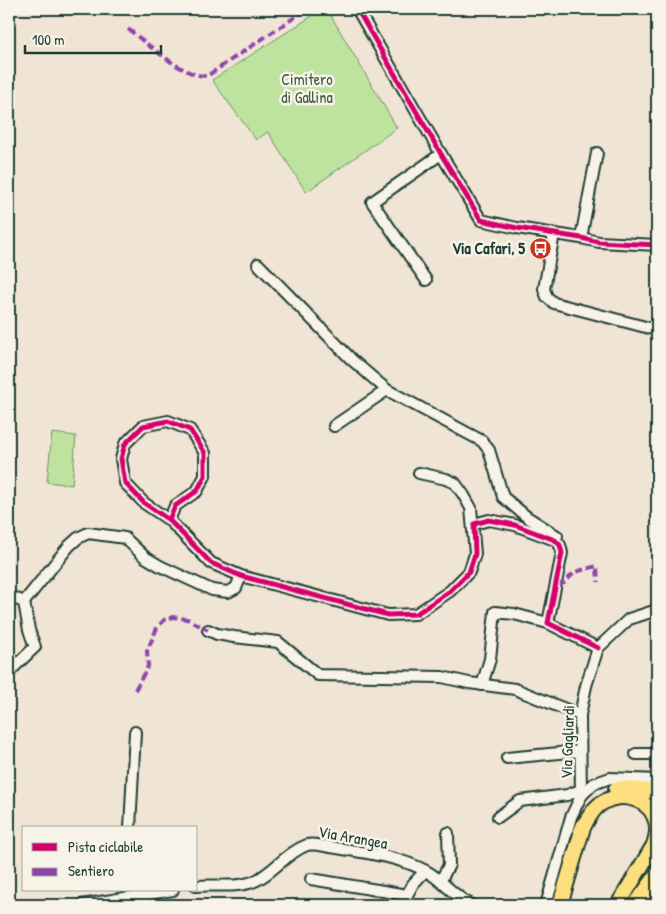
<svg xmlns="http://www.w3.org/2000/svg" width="666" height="914" font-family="'Patrick Hand',sans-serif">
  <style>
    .green { fill: #bde39e; stroke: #6e9069 }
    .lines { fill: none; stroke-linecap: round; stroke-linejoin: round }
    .minor-casing { stroke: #1f3d34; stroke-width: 14 }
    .highway-casing { stroke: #1f3d34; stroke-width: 18 }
    .minor { stroke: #f7f3e8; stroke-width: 10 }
    .highway { stroke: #fedf80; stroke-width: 14 }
    .quiet { stroke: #8e44ad; stroke-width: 4; stroke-dasharray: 8 4; stroke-linecap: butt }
    .cycleway-casing { stroke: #f7f3e8; stroke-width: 8 }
    .cycleway { stroke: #d6006c; stroke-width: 5 }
    .labels { text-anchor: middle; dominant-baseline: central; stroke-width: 5; stroke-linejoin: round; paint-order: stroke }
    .park-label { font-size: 16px; fill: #3f5e49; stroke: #f7f3e8 }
    .poi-label { font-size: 16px; font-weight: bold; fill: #1f3d34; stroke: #f7f3e8; text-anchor: end }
    .street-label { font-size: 16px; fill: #1f3d34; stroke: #f7f3e8 }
  </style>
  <rect width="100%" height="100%" fill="#f0e4d4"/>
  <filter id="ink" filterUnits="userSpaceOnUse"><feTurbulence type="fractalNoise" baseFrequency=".02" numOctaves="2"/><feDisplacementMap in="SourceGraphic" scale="10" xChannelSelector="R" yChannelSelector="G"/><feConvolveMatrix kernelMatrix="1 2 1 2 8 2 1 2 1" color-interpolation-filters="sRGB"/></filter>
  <g filter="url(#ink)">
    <g class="green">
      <path d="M323,9H327L397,128L306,192L268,132L256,140L212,80Z"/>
      <path d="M52,433L76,436L72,485L47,482Z"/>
    </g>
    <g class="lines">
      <defs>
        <g id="minor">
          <path d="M357,9L441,154L481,220L517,228L581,238L599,242L657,245"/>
          <path d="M554,234L544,289L547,297L554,303L653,329L657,332"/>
          <path d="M581,238L597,153"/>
          <path d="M258,264L352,360L387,390L482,441L489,450L503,497L527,517L557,536L555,540"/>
          <path d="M426,280L372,202L441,154"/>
          <path d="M334,426L387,390"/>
          <path d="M169,520L175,506L197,491L205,476V453L190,430L168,421L143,426L125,444L121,459L125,483L144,503L169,520L211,563L241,576L388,615L416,614L450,591L469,572L475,554L471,508L463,494L455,483L446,479L419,473"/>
          <path d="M474,524L489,520L515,525L555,540L560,545L562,553L548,623"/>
          <path d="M9,596L24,602L29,630L35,647L9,672"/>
          <path d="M24,602L69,546L78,538L88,533L125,538L145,557L160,566L212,590L228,592L236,588L241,576"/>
          <path d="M208,630L217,634L234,637L278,642L318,675L442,677L469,683L515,689L580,715"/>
          <path d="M482,685L490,659L495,612L514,614L548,623L598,648"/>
          <path d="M636,754H657"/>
          <path d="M507,758L580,751"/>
          <path d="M581,796L593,784L610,778L657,780"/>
          <path d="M498,817L520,801L567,795L581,790"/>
          <path d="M130,828L135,732"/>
          <path d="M311,879L407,895L413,884L425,871"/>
          <path d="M441,880L449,865L448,833"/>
          <path d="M196,886C215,884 239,889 257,880C275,870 288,852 307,845C314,843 323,846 330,847C361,852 398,856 426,871C443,880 455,898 472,905"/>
          <path d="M82,905L173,890"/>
          <path d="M546,905L571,817L581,796L580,715L586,686L598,648L629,619L657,610"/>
        </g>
        <g id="highway">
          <path d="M616,789L623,788L657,792"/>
          <path d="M581,831C586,822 591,811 599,805C620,789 653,798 657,826C658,832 656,838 654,845L618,905"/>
          <path d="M560,905L584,824"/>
          <path d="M635,905L657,875"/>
        </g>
      </defs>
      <use href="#minor" class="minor-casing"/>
      <use href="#highway" class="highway-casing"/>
      <use href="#minor" class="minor"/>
      <use href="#highway" class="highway"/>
      <g class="quiet">
        <path d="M128,29C147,43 183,77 207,76L307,9"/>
        <path d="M557,584L564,583L575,572L597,566L598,582"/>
        <path d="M135,690L148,666L147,651L157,628L164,620L173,617L187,619L208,630"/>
      </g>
      <defs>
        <g id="cycleway">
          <path d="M357,9L441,154L481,220L517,228L581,238L599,242L657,245"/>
          <path d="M169,520L175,506L197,491L205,476V453L190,430L168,421L143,426L125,444L121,459L125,483L144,503L169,520L211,563L241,576L388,615L416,614L450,591L469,572L475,554L474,524L489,520L515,525L555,540L560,545L562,553L548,623L598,648"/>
        </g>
      </defs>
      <use href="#cycleway" class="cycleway-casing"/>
      <use href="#cycleway" class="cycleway"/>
    </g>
  </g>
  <defs>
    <symbol id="bus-disc" viewBox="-11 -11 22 22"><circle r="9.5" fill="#c8321e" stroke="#f7f3e8"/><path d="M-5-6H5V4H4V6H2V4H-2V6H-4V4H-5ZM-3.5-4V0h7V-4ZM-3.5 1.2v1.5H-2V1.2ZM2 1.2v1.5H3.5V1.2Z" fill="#fff"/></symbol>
  </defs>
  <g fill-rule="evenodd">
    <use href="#bus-disc" x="528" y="236" width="25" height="25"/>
  </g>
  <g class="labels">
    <g class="park-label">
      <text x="307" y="79">Cimitero<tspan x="307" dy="18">di Gallina</tspan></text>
    </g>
    <g class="poi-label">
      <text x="525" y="248">Via Cafari, 5</text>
    </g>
    <g class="street-label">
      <text transform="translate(567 742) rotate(-88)">Via Gagliardi</text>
      <text transform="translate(353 837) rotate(10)">Via Arangea</text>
    </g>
  </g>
  <rect width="666" height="914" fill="none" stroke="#f7f3e8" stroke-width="30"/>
  <rect x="15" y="15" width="636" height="884" fill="none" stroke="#1f3d34" stroke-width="2" filter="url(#ink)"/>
  <rect x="22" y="826" width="175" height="65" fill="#f7f3e8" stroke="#a1aaa0"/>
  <rect x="32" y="843" width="25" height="8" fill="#d6006c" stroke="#a1aaa0"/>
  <text x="68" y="852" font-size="15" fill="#1f3d34">Pista ciclabile</text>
  <rect x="32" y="868" width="25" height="8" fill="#8e44ad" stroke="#a1aaa0"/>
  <text x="68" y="876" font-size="15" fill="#1f3d34">Sentiero</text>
  <path d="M25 45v8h136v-8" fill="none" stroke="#1f3d34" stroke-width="2.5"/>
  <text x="32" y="45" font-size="15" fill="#1f3d34" stroke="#f7f3e8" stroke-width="4" paint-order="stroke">100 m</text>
</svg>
